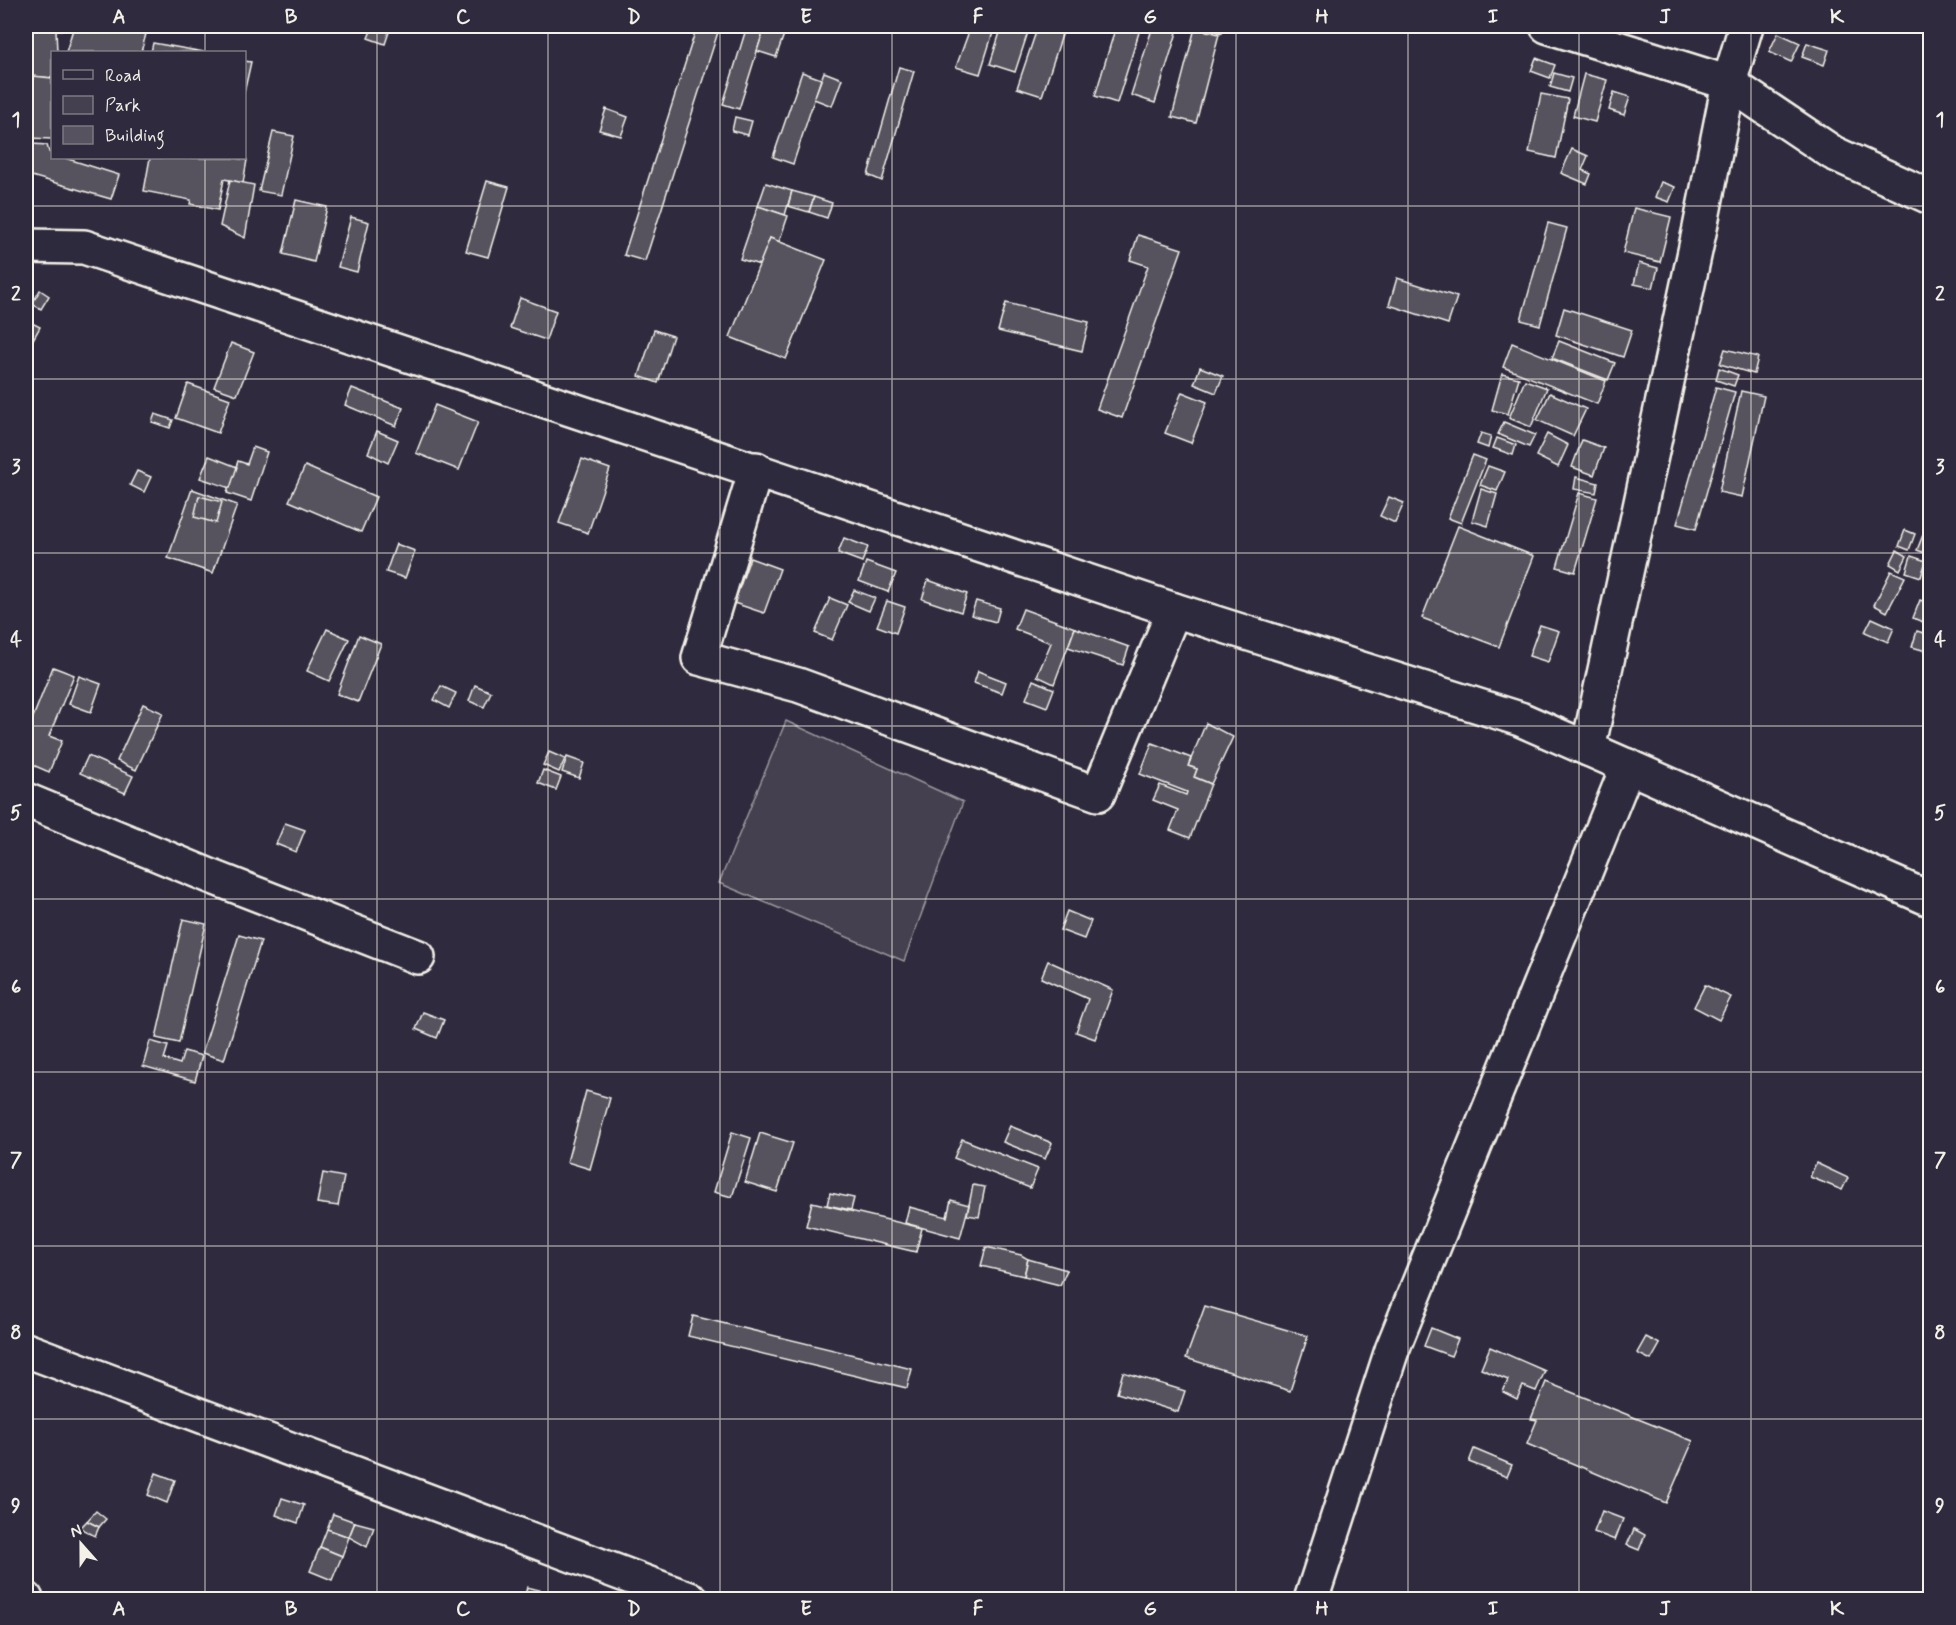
<svg xmlns="http://www.w3.org/2000/svg" width="1956" height="1625" font-family="Mynerve,sans-serif">
  <style>
    .green { fill: #454050; stroke: #9c989c; stroke-width: 1.5 }
    .building { fill: #56525f; stroke: #f4f1e8; stroke-width: 1.5 }
    .lines { fill: none; stroke-linecap: round; stroke-linejoin: round }
    .minor-casing { stroke: #f4f1e8; stroke-width: 38 }
    .minor { stroke: #2f2a3d; stroke-width: 33 }
    .grid { fill: none; stroke: #f4f1e8; stroke-width: 1.5; stroke-opacity: 0.55 }
    .neatline { fill: none; stroke: #f4f1e8; stroke-width: 2 }
    .grid-label { font-size: 20px; text-anchor: middle; font-weight: bold; fill: #f4f1e8 }
  </style>
  <rect width="100%" height="100%" fill="#2f2a3d"/>
  <filter id="ink" filterUnits="userSpaceOnUse"><feTurbulence type="fractalNoise" baseFrequency=".0167" numOctaves="2"/><feDisplacementMap in="SourceGraphic" scale="12" xChannelSelector="R" yChannelSelector="G"/><feConvolveMatrix kernelMatrix="1 2 1 2 8 2 1 2 1" color-interpolation-filters="sRGB"/></filter>
  <g filter="url(#ink)">
    <path class="green" d="M786,721L963,802L904,961L719,883Z"/>
    <g class="building">
      <path d="M29,26H115L146,34L141,52H66L73,29L56,30L57,52H52V78L30,76Z"/>
      <path d="M373,26H391L385,44L368,38Z"/>
      <path d="M697,26L718,32L645,261L624,255Z"/>
      <path d="M747,26H765L739,109L723,104Z"/>
      <path d="M765,26H787L776,57L757,51Z"/>
      <path d="M971,26H995L980,74L956,67Z"/>
      <path d="M1002,26H1030L1015,72L990,64Z"/>
      <path d="M1038,26H1065L1042,96L1017,88Z"/>
      <path d="M1116,26H1141L1117,103L1095,96Z"/>
      <path d="M1153,26H1179L1155,103L1131,95Z"/>
      <path d="M1198,26H1224L1222,33Z"/>
      <path d="M1917,26H1930V30Z"/>
      <path d="M1195,28L1219,34L1196,123L1172,117Z"/>
      <path d="M1778,33L1800,43L1791,62L1769,52Z"/>
      <path d="M153,43L204,52H151Z"/>
      <path d="M1807,43L1829,50L1824,65L1802,57Z"/>
      <path d="M1536,58L1555,65L1550,78L1531,71Z"/>
      <path d="M244,61L251,62L244,93Z"/>
      <path d="M899,67L914,71L882,181L868,175Z"/>
      <path d="M802,72L821,79L793,164L773,157Z"/>
      <path d="M824,72L842,79L832,106L814,99Z"/>
      <path d="M1554,73L1572,78L1568,92L1550,87Z"/>
      <path d="M1584,74L1607,80L1595,122L1573,116Z"/>
      <path d="M33,76L52,78V139L29,138Z"/>
      <path d="M1614,92L1630,97L1624,115L1609,110Z"/>
      <path d="M1541,94L1568,99L1556,158L1529,152Z"/>
      <path d="M606,109L628,117L621,136L599,130Z"/>
      <path d="M735,117L752,121L748,135L732,131Z"/>
      <path d="M273,132L294,136L281,195L259,191Z"/>
      <path d="M32,144L47,145L49,152L52,154V158H65L119,175L111,199L28,175L29,153L32,154Z"/>
      <path d="M1572,149L1588,156L1582,170L1591,174L1587,184L1561,173Z"/>
      <path d="M26,153H29L28,175H26Z"/>
      <path d="M150,158H233L247,160L243,183L224,179L218,210L190,204L191,200L144,191Z"/>
      <path d="M230,180L254,185L245,238L220,226Z"/>
      <path d="M487,181L509,187L488,257L466,251Z"/>
      <path d="M1661,182L1675,187L1669,202L1655,197Z"/>
      <path d="M766,183L792,191L785,215L758,206Z"/>
      <path d="M792,191L814,197L809,212L788,206Z"/>
      <path d="M814,197L832,203L827,218L809,212Z"/>
      <path d="M296,200L327,207L314,262L283,254Z"/>
      <path d="M758,206L788,216L779,242L770,238L760,265L740,259Z"/>
      <path d="M1634,208L1671,217L1660,262L1623,253Z"/>
      <path d="M351,217L369,222L357,272L338,267Z"/>
      <path d="M1548,223L1567,228L1540,325L1521,320Z"/>
      <path d="M1138,235L1182,249L1122,418L1097,409L1148,266L1130,260Z"/>
      <path d="M770,238L826,260L786,359L730,337Z"/>
      <path d="M1639,263L1658,268L1653,288L1634,284Z"/>
      <path d="M1397,278L1457,297L1448,324L1389,305Z"/>
      <path d="M40,290L49,296L41,309L32,304Z"/>
      <path d="M520,298L556,311L546,340L510,328Z"/>
      <path d="M1006,303L1089,322L1082,351L998,331Z"/>
      <path d="M1564,308L1632,330L1623,357L1556,335Z"/>
      <path d="M26,320L40,327L31,343L26,340Z"/>
      <path d="M654,330L673,336L658,383L639,376Z"/>
      <path d="M1559,341L1615,363L1608,380L1552,358Z"/>
      <path d="M231,343L254,352L237,395L214,387Z"/>
      <path d="M1512,343L1606,381L1597,404L1503,367Z"/>
      <path d="M1725,349L1758,357L1754,374L1720,364Z"/>
      <path d="M1200,367L1223,376L1216,393L1194,384Z"/>
      <path d="M1719,368L1738,375L1734,386L1716,380Z"/>
      <path d="M1502,374L1519,378L1508,414L1492,410Z"/>
      <path d="M1525,380L1547,388L1531,427L1509,418Z"/>
      <path d="M188,384L230,399L218,433L176,418Z"/>
      <path d="M1716,387L1735,392L1696,529L1677,524Z"/>
      <path d="M352,388L403,408L396,426L345,405Z"/>
      <path d="M1741,391L1764,396L1742,497L1719,492Z"/>
      <path d="M1182,392L1207,402L1191,443L1165,433Z"/>
      <path d="M1550,393L1586,409L1573,436L1537,420Z"/>
      <path d="M435,405L478,422L459,470L416,453Z"/>
      <path d="M155,414L173,420L170,428L152,422Z"/>
      <path d="M1504,422L1535,435L1529,447L1498,434Z"/>
      <path d="M377,431L398,440L388,463L368,453Z"/>
      <path d="M1481,433L1491,436L1488,448L1477,444Z"/>
      <path d="M1547,434L1568,445L1558,467L1536,456Z"/>
      <path d="M1497,438L1516,445L1513,455L1493,448Z"/>
      <path d="M1582,440L1604,448L1594,475L1572,467Z"/>
      <path d="M253,447L267,452L251,501L227,493L238,461L247,464Z"/>
      <path d="M1473,455L1486,460L1461,523L1448,518Z"/>
      <path d="M209,456L237,467L230,488L200,478Z"/>
      <path d="M582,459L610,469L588,533L559,523Z"/>
      <path d="M305,466L376,497L361,532L289,501Z"/>
      <path d="M1488,466L1505,472L1497,491L1480,485Z"/>
      <path d="M137,471L151,477L144,492L130,485Z"/>
      <path d="M1576,477L1598,483L1596,493L1574,489Z"/>
      <path d="M192,489L237,505L213,573L168,558Z"/>
      <path d="M1481,489L1497,494L1488,526L1472,521Z"/>
      <path d="M1579,493L1597,498L1575,572L1557,567Z"/>
      <path d="M199,496L222,502L216,523L194,517Z"/>
      <path d="M1389,497L1404,503L1395,523L1380,516Z"/>
      <path d="M1458,526L1534,556L1499,647L1422,618Z"/>
      <path d="M1905,530L1915,534L1909,550L1899,546Z"/>
      <path d="M1923,535L1930,538V555L1917,550Z"/>
      <path d="M844,538L868,547L862,562L838,553Z"/>
      <path d="M396,544L415,551L405,578L386,572Z"/>
      <path d="M1897,550L1907,556L1900,570L1890,564Z"/>
      <path d="M1911,556L1926,561L1921,577L1906,572Z"/>
      <path d="M750,558L780,569L764,613L734,603Z"/>
      <path d="M866,562L896,573L888,592L859,581Z"/>
      <path d="M1891,571L1905,577L1887,612L1874,605Z"/>
      <path d="M928,580L967,594L961,612L922,599Z"/>
      <path d="M854,590L875,598L869,611L848,602Z"/>
      <path d="M830,598L847,605L832,640L815,633Z"/>
      <path d="M1920,600L1930,604V625L1913,618Z"/>
      <path d="M887,601L905,607L896,633L877,626Z"/>
      <path d="M976,601L1000,608L996,622L971,615Z"/>
      <path d="M1023,609L1075,628L1054,684L1037,676L1051,643L1015,629Z"/>
      <path d="M1872,618L1894,628L1888,642L1865,632Z"/>
      <path d="M1540,625L1559,631L1548,662L1529,656Z"/>
      <path d="M1075,628L1129,647L1123,665L1068,647Z"/>
      <path d="M327,629L349,639L329,681L307,671Z"/>
      <path d="M1917,631L1930,635L1926,651L1912,647Z"/>
      <path d="M359,635L381,644L358,702L337,694Z"/>
      <path d="M53,667L74,675L49,736L62,741L49,772L26,762V735Z"/>
      <path d="M978,671L1006,682L1002,693L974,683Z"/>
      <path d="M79,676L101,684L91,712L69,704Z"/>
      <path d="M1033,680L1054,689L1047,707L1026,699Z"/>
      <path d="M475,685L491,692L484,707L469,701Z"/>
      <path d="M441,686L456,693L449,708L434,700Z"/>
      <path d="M143,704L163,713L136,770L117,761Z"/>
      <path d="M1206,723L1233,737L1211,784L1194,777L1197,769L1188,766Z"/>
      <path d="M1152,743L1191,758L1188,766L1197,769L1194,777L1211,784L1190,838L1170,830L1178,810L1153,800L1160,785L1186,795L1187,792L1140,774Z"/>
      <path d="M549,752L565,759L559,772L543,765Z"/>
      <path d="M88,756L133,776L125,793L80,773Z"/>
      <path d="M567,757L584,763L579,778L562,772Z"/>
      <path d="M543,770L561,777L556,790L538,783Z"/>
      <path d="M285,823L305,830L296,852L276,844Z"/>
      <path d="M1067,911L1091,921L1084,939L1060,930Z"/>
      <path d="M183,919L206,924L179,1043L156,1038Z"/>
      <path d="M239,935L261,941L224,1060L202,1053Z"/>
      <path d="M1048,961L1113,990L1095,1039L1076,1032L1088,999L1041,978Z"/>
      <path d="M1705,985L1731,997L1719,1020L1694,1007Z"/>
      <path d="M423,1012L444,1020L437,1038L416,1029Z"/>
      <path d="M150,1041L168,1046L164,1059L180,1064L184,1051L202,1056L195,1081L143,1066Z"/>
      <path d="M586,1091L610,1098L590,1169L567,1162Z"/>
      <path d="M1010,1126L1052,1143L1045,1159L1003,1142Z"/>
      <path d="M732,1132L751,1138L732,1197L714,1192Z"/>
      <path d="M760,1133L793,1143L777,1192L745,1182Z"/>
      <path d="M962,1139L1038,1169L1030,1188L954,1158Z"/>
      <path d="M1816,1163L1848,1178L1842,1190L1810,1177Z"/>
      <path d="M323,1173L344,1177L338,1206L317,1203Z"/>
      <path d="M973,1185L985,1187L979,1217L967,1215Z"/>
      <path d="M830,1193L854,1198L851,1210L827,1205Z"/>
      <path d="M951,1200L969,1205L960,1238L905,1223L909,1207L947,1217Z"/>
      <path d="M812,1202L922,1228L916,1252L806,1226Z"/>
      <path d="M986,1247L1021,1255L1028,1259L1024,1276L981,1266Z"/>
      <path d="M1028,1259L1067,1270L1060,1285L1024,1276Z"/>
      <path d="M1205,1306L1308,1336L1290,1391L1186,1358Z"/>
      <path d="M693,1316L912,1369L907,1388L688,1336Z"/>
      <path d="M1431,1328L1458,1339L1451,1356L1424,1346Z"/>
      <path d="M1646,1337L1660,1344L1651,1360L1637,1353Z"/>
      <path d="M1490,1347L1545,1371L1536,1391L1523,1386L1517,1399L1503,1392L1508,1380L1481,1369Z"/>
      <path d="M1123,1372L1185,1391L1178,1412L1117,1393Z"/>
      <path d="M1546,1382L1693,1441L1666,1503L1527,1444L1537,1420L1531,1419Z"/>
      <path d="M1474,1449L1512,1465L1507,1477L1469,1462Z"/>
      <path d="M156,1473L175,1480L167,1503L148,1495Z"/>
      <path d="M282,1498L304,1505L298,1523L276,1515Z"/>
      <path d="M96,1511L106,1519L99,1527L87,1521Z"/>
      <path d="M1602,1511L1623,1519L1615,1540L1594,1532Z"/>
      <path d="M333,1514L355,1522L349,1537L327,1529Z"/>
      <path d="M87,1521L99,1527L95,1536L80,1528Z"/>
      <path d="M355,1522L374,1527L367,1547L349,1537Z"/>
      <path d="M327,1529L349,1537L342,1556L320,1547Z"/>
      <path d="M1634,1529L1645,1535L1639,1550L1627,1545Z"/>
      <path d="M320,1547L342,1556L332,1580L310,1571Z"/>
      <path d="M527,1587L547,1592L545,1600H524Z"/>
    </g>
    <g class="lines">
      <defs>
        <g id="minor">
          <path d="M1547,26L1729,83L1833,153L1930,197"/>
          <path d="M26,246L84,247L1174,610L1520,719L1930,899"/>
          <path d="M756,469L699,658L798,685L1098,794L1174,610"/>
          <path d="M1588,749L1700,228L1729,83L1746,26"/>
          <path d="M26,800L210,876L418,957"/>
          <path d="M26,1350L692,1600"/>
          <path d="M26,1599V1600"/>
          <path d="M1311,1600L1392,1350L1628,766"/>
        </g>
      </defs>
      <use href="#minor" class="minor-casing"/>
      <use href="#minor" class="minor"/>
    </g>
  </g>
  <path class="grid" d="M205,26V52M377,26V1600M548,26V1600M720,26V1600M892,26V1600M1064,26V1600M1236,26V1600M1408,26V1600M1579,26V1600M1751,26V1600M205,158V1600M26,206H1930M26,379H1930M26,553H1930M26,726H1930M26,899H1930M26,1072H1930M26,1246H1930M26,1419H1930"/>
  <rect width="1956" height="1625" fill="none" stroke="#2f2a3d" stroke-width="66"/>
  <rect x="51" y="51" width="195" height="108" fill="#2f2a3d" stroke="#7e7a81" stroke-width="1.5"/>
  <rect x="63" y="70" width="30" height="9" fill="#2f2a3d" stroke="#7e7a81" stroke-width="1.5"/>
  <text x="105" y="81" font-size="18" fill="#f4f1e8">Road</text>
  <rect x="63" y="96" width="30" height="18" fill="#454050" stroke="#7e7a81" stroke-width="1.5"/>
  <text x="105" y="111" font-size="18" fill="#f4f1e8">Park</text>
  <rect x="63" y="126" width="30" height="18" fill="#56525f" stroke="#7e7a81" stroke-width="1.5"/>
  <text x="105" y="141" font-size="18" fill="#f4f1e8">Building</text>
  <g transform="translate(81 1544) rotate(339)" stroke="#2f2a3d" stroke-width="4.5" paint-order="stroke">
  <path d="M0-4.5L10 22L0 15L-10 22Z" fill="#f4f1e8"/>
  <text y="-9" font-size="16" font-weight="bold" text-anchor="middle" fill="#f4f1e8">N</text>
  </g>
  <rect x="33" y="33" width="1890" height="1559" class="neatline"/>
  <g class="grid-label">
    <text x="119" y="23">A</text>
    <text x="291" y="23">B</text>
    <text x="463" y="23">C</text>
    <text x="634" y="23">D</text>
    <text x="806" y="23">E</text>
    <text x="978" y="23">F</text>
    <text x="1150" y="23">G</text>
    <text x="1322" y="23">H</text>
    <text x="1493" y="23">I</text>
    <text x="1665" y="23">J</text>
    <text x="1837" y="23">K</text>
    <text x="16" y="126">1</text>
    <text x="1940" y="126">1</text>
    <text x="16" y="300">2</text>
    <text x="1940" y="300">2</text>
    <text x="16" y="473">3</text>
    <text x="1940" y="473">3</text>
    <text x="16" y="646">4</text>
    <text x="1940" y="646">4</text>
    <text x="16" y="819">5</text>
    <text x="1940" y="819">5</text>
    <text x="16" y="993">6</text>
    <text x="1940" y="993">6</text>
    <text x="16" y="1166">7</text>
    <text x="1940" y="1166">7</text>
    <text x="16" y="1339">8</text>
    <text x="1940" y="1339">8</text>
    <text x="16" y="1512">9</text>
    <text x="1940" y="1512">9</text>
    <text x="119" y="1615">A</text>
    <text x="291" y="1615">B</text>
    <text x="463" y="1615">C</text>
    <text x="634" y="1615">D</text>
    <text x="806" y="1615">E</text>
    <text x="978" y="1615">F</text>
    <text x="1150" y="1615">G</text>
    <text x="1322" y="1615">H</text>
    <text x="1493" y="1615">I</text>
    <text x="1665" y="1615">J</text>
    <text x="1837" y="1615">K</text>
  </g>
</svg>
